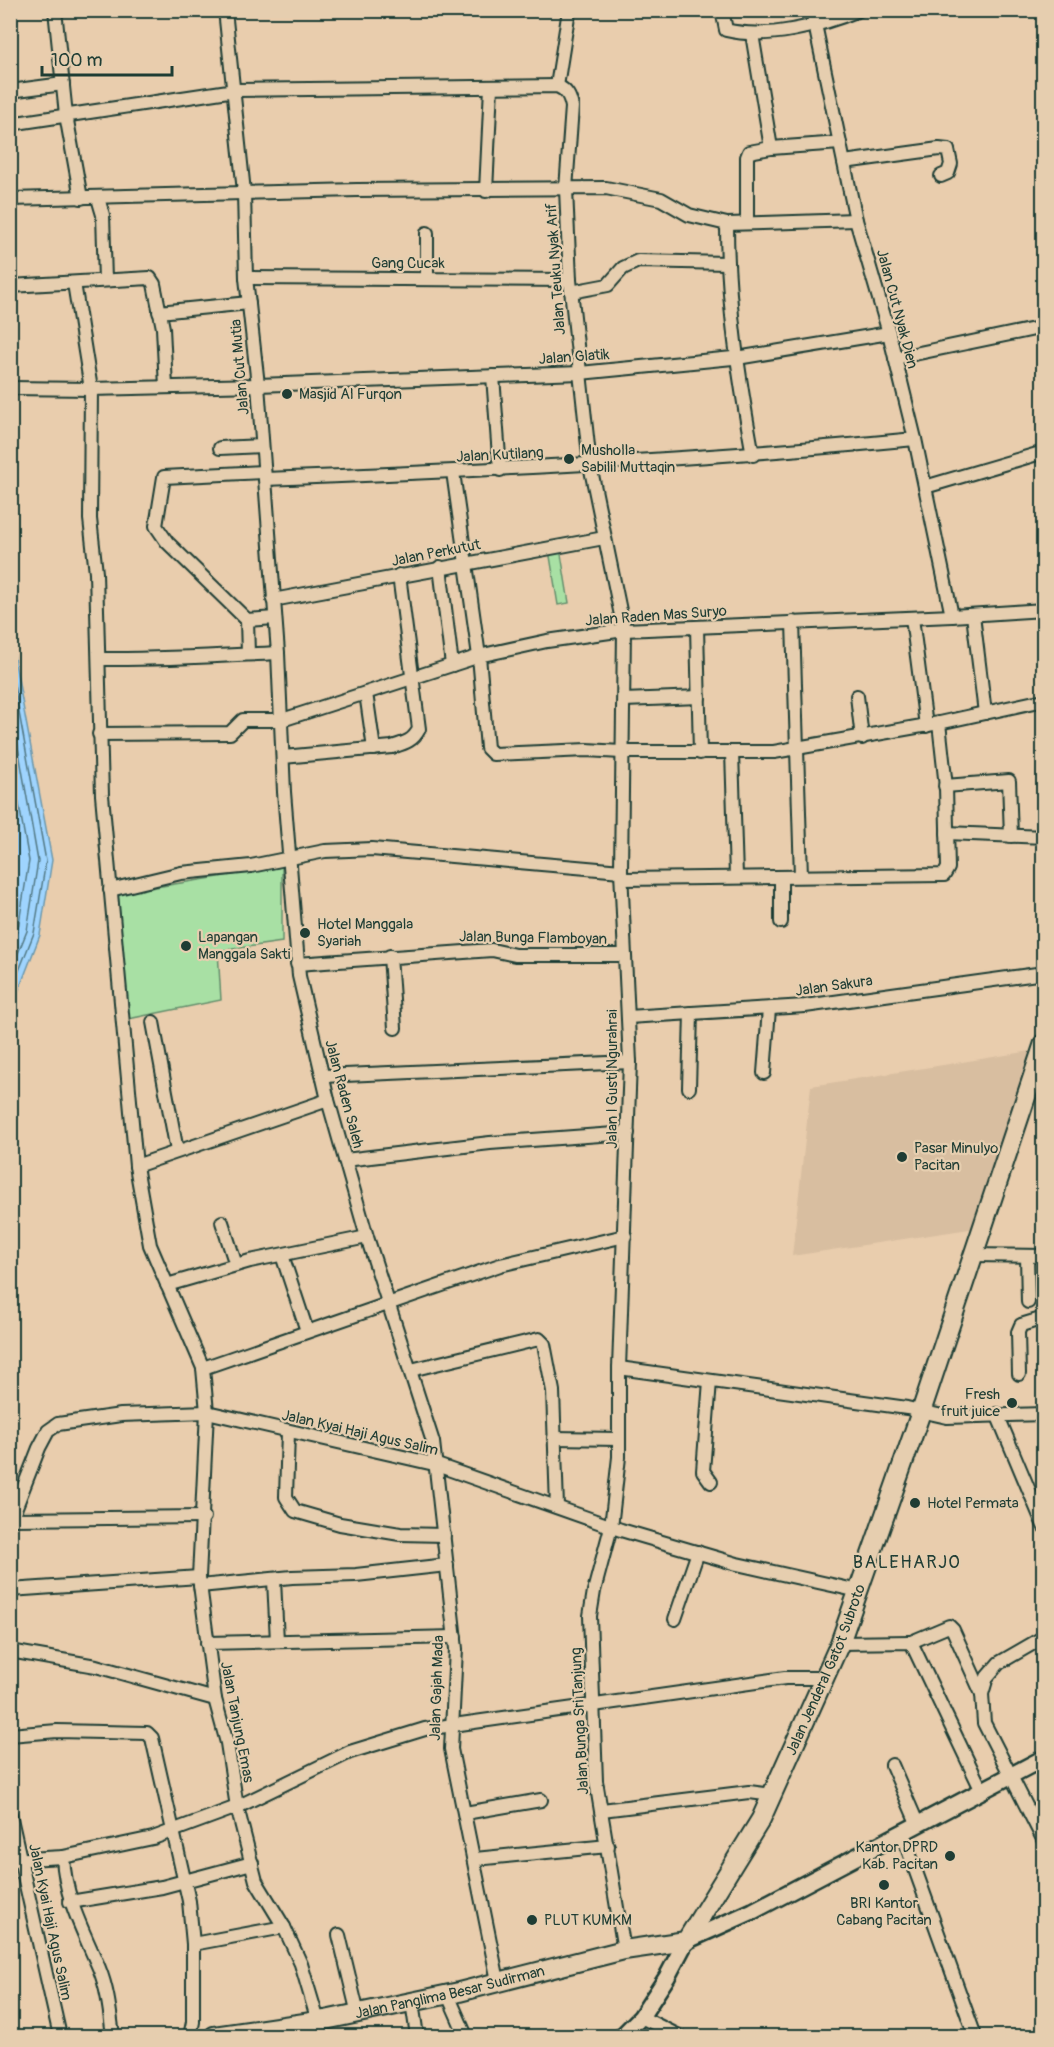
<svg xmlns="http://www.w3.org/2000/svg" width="1054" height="2047" font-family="Pangolin,sans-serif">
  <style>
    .built { fill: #d8bea0 }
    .green { fill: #a8e0a4; stroke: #648e6c; stroke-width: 1.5 }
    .water { fill: #9fd4fe; stroke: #6c98ad; stroke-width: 1.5 }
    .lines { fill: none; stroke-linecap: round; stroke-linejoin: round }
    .shore { stroke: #527985; stroke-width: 1.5 }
    .minor-casing { stroke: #1f3d34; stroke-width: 16 }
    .major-casing { stroke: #1f3d34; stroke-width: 20 }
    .highway-casing { stroke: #1f3d34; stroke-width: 22 }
    .minor { stroke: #e6ceaf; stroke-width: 12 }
    .major { stroke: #e6ceaf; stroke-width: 15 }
    .highway { stroke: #e6ceaf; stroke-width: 18 }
    .poi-dot { fill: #1f3d34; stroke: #e6ceaf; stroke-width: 2 }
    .labels { text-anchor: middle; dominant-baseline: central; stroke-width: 4.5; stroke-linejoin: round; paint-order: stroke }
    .street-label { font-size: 15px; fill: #1f3d34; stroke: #e6ceaf }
    .poi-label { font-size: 15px; fill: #1f3d34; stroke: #e6ceaf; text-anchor: start }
    .quarter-label { font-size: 18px; letter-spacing: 1.5px; fill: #1f3d34; stroke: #e6ceaf }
  </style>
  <rect width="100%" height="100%" fill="#e9cdad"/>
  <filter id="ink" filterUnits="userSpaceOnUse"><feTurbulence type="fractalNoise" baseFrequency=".0167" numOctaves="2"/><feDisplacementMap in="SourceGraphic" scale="12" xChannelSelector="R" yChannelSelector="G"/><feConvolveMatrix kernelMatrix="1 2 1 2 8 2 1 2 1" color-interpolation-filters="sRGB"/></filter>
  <g filter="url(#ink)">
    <path class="built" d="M1037,1050L976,1228L792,1256L811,1086Z"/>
    <g class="green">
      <path d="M560,548L569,603L558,605L549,550Z"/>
      <path d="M282,867V942L218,951L221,1000L128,1019L118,893Z"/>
    </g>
    <path class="water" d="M10,636L52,860L40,935L11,1010Z"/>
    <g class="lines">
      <g class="shore">
        <path d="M10,663L46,861L34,933L10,993"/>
        <path d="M10,701L38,861L27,931L10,973"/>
        <path d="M10,754L29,861L18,929L10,948"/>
      </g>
      <defs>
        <g id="minor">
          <path d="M55,10L66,115L81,198"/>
          <path d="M225,10L244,192L246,278L258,385L278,653L284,792L299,976L328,1100L367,1237L433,1442L456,1649L451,1749L498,1981"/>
          <path d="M722,10L726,30C767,40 820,26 859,10"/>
          <path d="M812,10L856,220L889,333L915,439L952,616"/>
          <path d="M752,34L771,148"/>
          <path d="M557,86L569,10"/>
          <path d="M10,91L63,84"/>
          <path d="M10,124L235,90L557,86C567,90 570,97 572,107L566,189L570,280L590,465L624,630L621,871L630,1062L619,1368V1457L611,1527L594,1591L590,1616L596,1781L624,1950"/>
          <path d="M844,162L939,149L948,150L951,164L948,173L941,176"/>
          <path d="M486,191L491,87"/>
          <path d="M98,198L103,215L105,280"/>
          <path d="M10,199L357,190L606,188L661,199L689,215L727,224L856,220"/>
          <path d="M747,222V157L749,152L771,148L840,143"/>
          <path d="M727,224C727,302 739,378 753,455"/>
          <path d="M246,278L570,280"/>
          <path d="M427,278V233"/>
          <path d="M74,283L91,389L90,519L96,573L102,795L136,1166L150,1245L203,1368L207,1412L199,1577L215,1699L227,1743L237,1807L256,1881L284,1927L301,1964L318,2021V2036"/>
          <path d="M10,286L150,278L154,284L163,328L166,387"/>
          <path d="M571,292L608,285L623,268L638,261L727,263"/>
          <path d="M159,312L249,303"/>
          <path d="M895,358L1044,327"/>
          <path d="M493,376L500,470"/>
          <path d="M10,388L91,389L258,385L580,373L743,357L889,333"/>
          <path d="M220,448L262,446"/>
          <path d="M264,472L164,477L156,526L167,542L247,620L275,618"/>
          <path d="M453,472L479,656L487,748L493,754L587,750L621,752H774L939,723L1044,700"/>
          <path d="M265,479C482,471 698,460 915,439"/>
          <path d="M925,487L1044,452"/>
          <path d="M440,567L452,665"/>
          <path d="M273,600L604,538"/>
          <path d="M973,615L985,713"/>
          <path d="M912,618L926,726"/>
          <path d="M247,620L248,654"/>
          <path d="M793,622L801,876"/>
          <path d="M697,627L700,753"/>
          <path d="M99,659C159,660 218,656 278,653"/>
          <path d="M366,693L374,749"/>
          <path d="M857,696L862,738"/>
          <path d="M624,700L699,697"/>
          <path d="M99,734L230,733L243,720H282L483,655L547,641L624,630L952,616L1044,610"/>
          <path d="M732,752L736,876"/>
          <path d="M283,757L392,747C405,743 413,741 419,729L399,575"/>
          <path d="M945,786L1009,781L1011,836"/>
          <path d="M947,833L1044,837"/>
          <path d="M781,877V922"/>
          <path d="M622,879L944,875L948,868L946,787L939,723"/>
          <path d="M110,890L181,873L251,866L325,851L372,849L621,871"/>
          <path d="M390,956L395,1028"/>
          <path d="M297,964L492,950L515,955H624"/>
          <path d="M628,1017L805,1006L1044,973"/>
          <path d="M153,1022L177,1151"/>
          <path d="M764,1073L769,1009"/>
          <path d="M323,1076L630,1062"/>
          <path d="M689,1088L691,1013"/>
          <path d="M345,1160L490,1143L628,1133"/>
          <path d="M136,1166L328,1100"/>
          <path d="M222,1222L236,1265"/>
          <path d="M282,1255L307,1331"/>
          <path d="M973,1255L1044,1256"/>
          <path d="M1027,1256L1028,1302"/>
          <path d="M167,1285L250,1261L367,1237"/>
          <path d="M203,1368L500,1265L625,1236"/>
          <path d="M619,1368L907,1408L947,1417L1044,1414"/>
          <path d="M411,1370L539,1339L544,1344L553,1391L557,1507"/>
          <path d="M1019,1374L1018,1332L1021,1325L1044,1318"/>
          <path d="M710,1381L703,1471L711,1482"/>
          <path d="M997,1414L1044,1526"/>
          <path d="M288,1432L286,1497L295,1511L340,1524L400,1534L444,1535"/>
          <path d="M554,1438L619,1439"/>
          <path d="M12,1519L204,1517"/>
          <path d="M10,1522L39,1448L48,1431L58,1424L121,1415L207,1412L434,1464L621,1530L737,1564L859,1591"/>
          <path d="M274,1580L277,1641"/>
          <path d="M200,1586L292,1577L356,1575L447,1565"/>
          <path d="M10,1590L199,1577"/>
          <path d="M675,1619L698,1552"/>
          <path d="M1044,1637L999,1663L987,1677L982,1694L984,1723L1044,1841"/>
          <path d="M911,1642L949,1626L953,1630L982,1694"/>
          <path d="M207,1643L455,1637"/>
          <path d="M840,1643L911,1642L981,1789"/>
          <path d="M10,1651L96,1666L215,1699"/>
          <path d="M10,1735L57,1731L147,1733L152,1738L189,1901L193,1944V2022L190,2036"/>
          <path d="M892,1765L918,1825"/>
          <path d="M602,1810L749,1792L773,1795"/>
          <path d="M465,1813L541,1800"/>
          <path d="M10,1814L60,2036"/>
          <path d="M902,1833L975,2036"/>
          <path d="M63,1857C65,1899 83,1930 99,1968C108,1990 110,2013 113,2036"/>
          <path d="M475,1859L608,1846"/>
          <path d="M10,1860L63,1857L153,1838L237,1807L350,1752L425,1729L785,1678H827"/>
          <path d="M70,1902L162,1887L252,1863"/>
          <path d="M339,1935L358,2014"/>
          <path d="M193,1944L284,1927"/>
          <path d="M448,1995L466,2036"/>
          <path d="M412,2002L417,2036"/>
          <path d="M641,2017L679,2036"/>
        </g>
        <path id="major" d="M622,2036L641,2017L667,1977L686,1941L753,1911L1044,1758"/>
        <g id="highway">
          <path id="s1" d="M214,2036L325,2020L459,1992L624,1950L686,1941L761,1819L840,1643L921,1412L1044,1043"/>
        </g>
      </defs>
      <use href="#minor" class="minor-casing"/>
      <use href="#major" class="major-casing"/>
      <use href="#highway" class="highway-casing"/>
      <use href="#minor" class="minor"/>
      <use href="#major" class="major"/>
      <use href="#highway" class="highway"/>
    </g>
  </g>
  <g class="poi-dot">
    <circle cx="287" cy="394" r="6"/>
    <circle cx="569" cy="459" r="6"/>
    <circle cx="305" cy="933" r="6"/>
    <circle cx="186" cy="946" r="6"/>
    <circle cx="902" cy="1157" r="6"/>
    <circle cx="1012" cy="1403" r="6"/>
    <circle cx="915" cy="1503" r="6"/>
    <circle cx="950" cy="1856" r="6"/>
    <circle cx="884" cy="1885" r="6"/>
    <circle cx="532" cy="1920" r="6"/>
  </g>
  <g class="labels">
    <g class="street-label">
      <text x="408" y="263">Gang Cucak</text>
      <text transform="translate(556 269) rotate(-94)">Jalan Teuku Nyak Arif</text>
      <text transform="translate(897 309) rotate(75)">Jalan Cut Nyak Dien</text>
      <text transform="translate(574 357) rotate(-4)">Jalan Glatik</text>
      <text transform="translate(240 367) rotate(-95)">Jalan Cut Mutia</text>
      <text transform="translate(500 455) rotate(-3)">Jalan Kutilang</text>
      <text transform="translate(436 553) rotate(-11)">Jalan Perkutut</text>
      <text transform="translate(656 616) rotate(-4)">Jalan Raden Mas Suryo</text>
      <text transform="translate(533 938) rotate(1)">Jalan Bunga Flamboyan</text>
      <text transform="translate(834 986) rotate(-8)">Jalan Sakura</text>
      <text transform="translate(612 1079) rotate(-90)">Jalan I Gusti Ngurahrai</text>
      <text transform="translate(344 1094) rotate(75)">Jalan Raden Saleh</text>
      <text transform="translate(360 1433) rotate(13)">Jalan Kyai Haji Agus Salim</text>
      <text stroke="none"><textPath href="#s1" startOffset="788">Jalan Jenderal Gatot Subroto</textPath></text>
      <text transform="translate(437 1688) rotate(-88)">Jalan Gajah Mada</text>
      <text transform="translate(580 1721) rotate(-93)">Jalan Bunga Sri Tanjung</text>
      <text transform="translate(237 1722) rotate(79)">Jalan Tanjung Emas</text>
      <text transform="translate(50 1922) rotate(78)">Jalan Kyai Haji Agus Salim</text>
      <text stroke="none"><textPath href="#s1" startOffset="240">Jalan Panglima Besar Sudirman</textPath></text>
    </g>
    <g class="poi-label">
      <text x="299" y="394">Masjid Al Furqon</text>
      <text x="581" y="450">Musholla<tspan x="581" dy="17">Sabilil Muttaqin</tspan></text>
      <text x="317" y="924">Hotel Manggala<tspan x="317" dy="17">Syariah</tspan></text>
      <text x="198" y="937">Lapangan<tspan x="198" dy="17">Manggala Sakti</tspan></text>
      <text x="914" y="1148">Pasar Minulyo<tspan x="914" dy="17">Pacitan</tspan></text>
      <text x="1000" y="1394" text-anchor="end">Fresh<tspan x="1000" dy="17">fruit juice</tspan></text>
      <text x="927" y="1503">Hotel Permata</text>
      <text x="938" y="1847" text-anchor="end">Kantor DPRD<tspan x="938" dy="17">Kab. Pacitan</tspan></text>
      <text x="884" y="1903" text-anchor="middle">BRI Kantor<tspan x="884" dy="17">Cabang Pacitan</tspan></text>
      <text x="544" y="1920">PLUT KUMKM</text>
    </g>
    <g class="quarter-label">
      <text x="907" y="1562">BALEHARJO</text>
    </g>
  </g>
  <rect width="1054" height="2047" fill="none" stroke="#e6ceaf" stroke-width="36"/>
  <rect x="18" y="18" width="1018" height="2011" fill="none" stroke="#1f3d34" stroke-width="2" filter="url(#ink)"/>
  <path d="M42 66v9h130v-9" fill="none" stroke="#1f3d34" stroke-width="3"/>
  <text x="51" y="66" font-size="18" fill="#1f3d34" stroke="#e6ceaf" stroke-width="4.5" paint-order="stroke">100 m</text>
</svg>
